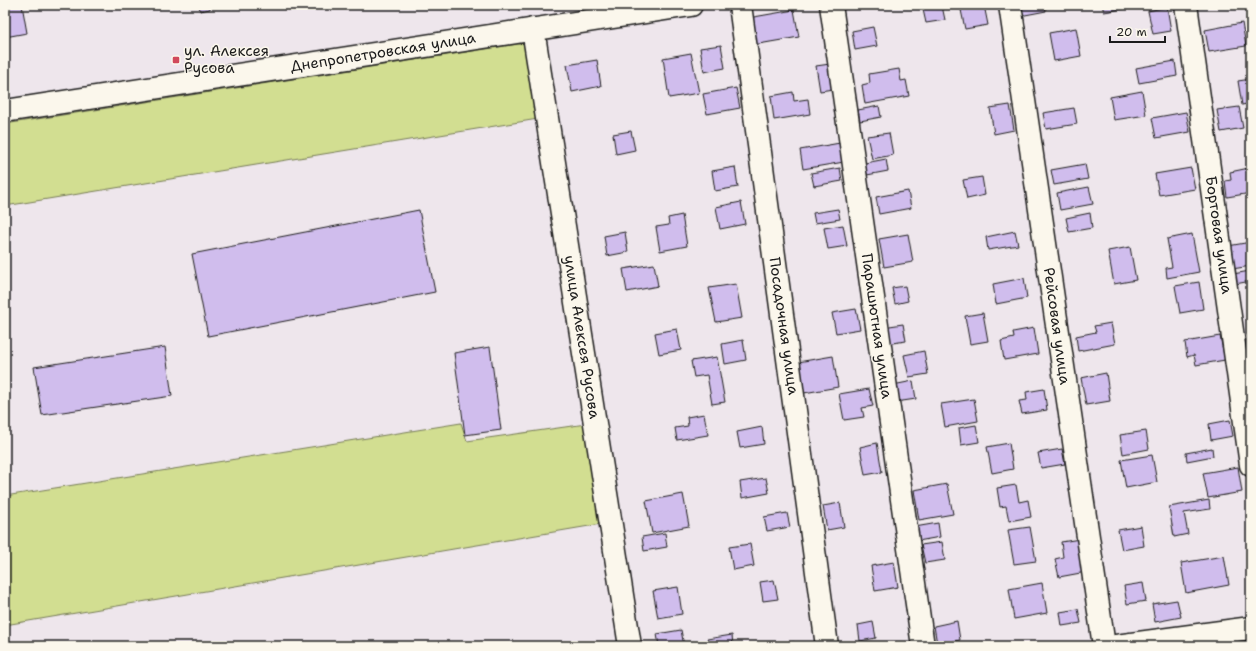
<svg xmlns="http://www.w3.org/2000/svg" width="1256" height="651" font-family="'Shantell Sans',sans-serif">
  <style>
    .green { fill: #d2de91; stroke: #777d56 }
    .building { fill: #d0bded; stroke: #1c1c1c }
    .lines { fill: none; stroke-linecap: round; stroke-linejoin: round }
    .minor-casing { stroke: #1c1c1c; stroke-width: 25 }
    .minor { stroke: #fbf7ec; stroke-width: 22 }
    .poi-dot { fill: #d1495b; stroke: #fbf7ec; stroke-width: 1.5 }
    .labels { text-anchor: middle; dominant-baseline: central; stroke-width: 3; stroke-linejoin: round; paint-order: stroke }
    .poi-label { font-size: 15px; fill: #1c1c1c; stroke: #fbf7ec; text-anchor: start }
    .street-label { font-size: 15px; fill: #1c1c1c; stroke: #fbf7ec }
  </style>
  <rect width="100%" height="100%" fill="#eee6ec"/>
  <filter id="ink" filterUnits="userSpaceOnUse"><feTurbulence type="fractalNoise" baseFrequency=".025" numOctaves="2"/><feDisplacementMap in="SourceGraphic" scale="8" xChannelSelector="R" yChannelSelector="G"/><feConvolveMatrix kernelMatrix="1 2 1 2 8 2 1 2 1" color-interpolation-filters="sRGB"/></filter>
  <g filter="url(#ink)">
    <g class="green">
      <path d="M531,42L544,118L5,206V124Z"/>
      <path d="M461,423L467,441L586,424L607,523L5,625V496Z"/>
    </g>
    <g class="building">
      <path d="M5,5H22L27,33L5,37Z"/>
      <path d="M199,5H210V9L200,11Z"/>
      <path d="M922,5H946L942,6L945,20L926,23Z"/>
      <path d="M984,5L988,25L965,29L961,10Z"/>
      <path d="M1018,5H1045L1046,11L1020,16Z"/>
      <path d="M1102,5H1134L1135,7L1104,12Z"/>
      <path d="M1167,7L1171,31L1153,34L1148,11Z"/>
      <path d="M794,10L799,37L753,45L748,18Z"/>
      <path d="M1242,23L1246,46L1209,52L1205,30Z"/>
      <path d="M873,27L877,46L855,50L852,31Z"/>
      <path d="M1076,28L1081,56L1054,61L1049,33Z"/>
      <path d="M721,45L725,68L704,72L700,48Z"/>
      <path d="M691,53L699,93L669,98L663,58Z"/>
      <path d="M597,60L601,86L572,92L567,65Z"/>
      <path d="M1175,61L1177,76L1139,83L1136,68Z"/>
      <path d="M830,64L833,89L820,91L816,66Z"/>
      <path d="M899,69L901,81L906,80L909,96L865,104L862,85L870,83L869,74Z"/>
      <path d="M1251,79V103L1242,105L1238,81Z"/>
      <path d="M736,88L740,108L707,114L703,94Z"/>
      <path d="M1142,91L1146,115L1114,120L1110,97Z"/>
      <path d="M793,92L794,101L808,99L810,114L774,120L771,96Z"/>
      <path d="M1010,105L1014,130L994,134L990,108Z"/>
      <path d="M879,106L881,117L860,121L858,110Z"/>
      <path d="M1239,107L1243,128L1221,132L1217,110Z"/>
      <path d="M1074,108L1077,124L1046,129L1043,113Z"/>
      <path d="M1186,112L1190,132L1156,138L1152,118Z"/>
      <path d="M631,131L635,150L616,154L613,134Z"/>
      <path d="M889,133L893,155L872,159L867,136Z"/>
      <path d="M840,143L844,162L803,169L800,150Z"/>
      <path d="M886,159L888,171L867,175L865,163Z"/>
      <path d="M1085,164L1088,179L1054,185L1051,170Z"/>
      <path d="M735,167L738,187L715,191L712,171Z"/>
      <path d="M840,168L842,181L814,186L811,173Z"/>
      <path d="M1191,168L1195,189L1159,195L1155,174Z"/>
      <path d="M1249,168L1251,193L1227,197L1225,181L1231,180L1230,172Z"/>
      <path d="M982,177L985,195L967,199L963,180Z"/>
      <path d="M1089,187L1093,204L1060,210L1057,193Z"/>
      <path d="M908,191L911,208L879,214L876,197Z"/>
      <path d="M741,202L745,224L720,229L716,207Z"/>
      <path d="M838,209L840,219L815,223L813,213Z"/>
      <path d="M419,210L435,292L208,336L192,254Z"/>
      <path d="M1090,213L1092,228L1069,232L1066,218Z"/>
      <path d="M682,215L687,246L660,251L656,227L669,225L668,218Z"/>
      <path d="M843,225L847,246L828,249L824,228Z"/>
      <path d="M1015,231L1018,245L988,250L986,237Z"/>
      <path d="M625,232L628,252L607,256L604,236Z"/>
      <path d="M908,234L913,262L884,267L879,239Z"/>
      <path d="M1192,234L1199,272L1167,278L1166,268L1172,267L1167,239Z"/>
      <path d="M1251,242V266L1232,269L1228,246Z"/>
      <path d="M1130,247L1136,280L1114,284L1108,251Z"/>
      <path d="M654,264L658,286L627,292L623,269Z"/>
      <path d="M1250,271L1251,281L1235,284L1233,274Z"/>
      <path d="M1024,278L1027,298L996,304L993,284Z"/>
      <path d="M1199,282L1203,309L1180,313L1175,286Z"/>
      <path d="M736,284L742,318L716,322L709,288Z"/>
      <path d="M905,286L908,301L895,304L892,288Z"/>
      <path d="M1248,308H1251V320H1250Z"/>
      <path d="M856,309L860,329L836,333L832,313Z"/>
      <path d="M983,313L988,341L970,344L965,316Z"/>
      <path d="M1111,323L1115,344L1078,351L1076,336L1096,332L1094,326Z"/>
      <path d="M903,324L906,341L886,344L883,327Z"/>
      <path d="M1034,328L1038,354L1004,360L1001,341L1014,338L1013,332Z"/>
      <path d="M677,329L681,350L659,354L655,333Z"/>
      <path d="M1220,336L1225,360L1196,365L1194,355L1187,357L1185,342Z"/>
      <path d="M743,340L746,360L725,364L722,344Z"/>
      <path d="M165,347L172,396L42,415L34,367Z"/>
      <path d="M490,347L501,430L465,435L454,353Z"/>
      <path d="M924,351L928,374L909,377L904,355Z"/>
      <path d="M833,356L838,387L804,393L798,362Z"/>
      <path d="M717,357L725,402L712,404L707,375L694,377L691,361Z"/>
      <path d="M1246,363H1251V382H1249Z"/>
      <path d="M1106,373L1110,401L1086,405L1081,378Z"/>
      <path d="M913,381L916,399L896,402L893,385Z"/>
      <path d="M869,389L873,406L862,408L864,417L844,420L839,394Z"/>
      <path d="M1044,389L1047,410L1022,414L1019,401L1027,400L1026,392Z"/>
      <path d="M974,399L978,421L945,427L941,404Z"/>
      <path d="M704,414L708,435L677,440L675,428L688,426L687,417Z"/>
      <path d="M1230,420L1233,436L1211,440L1209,424Z"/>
      <path d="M976,425L979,442L961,445L959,428Z"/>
      <path d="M762,427L764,444L740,448L737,432Z"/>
      <path d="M1146,431L1149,449L1123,454L1120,435Z"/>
      <path d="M877,443L882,472L865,475L860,447Z"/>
      <path d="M1009,443L1013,469L992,473L987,447Z"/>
      <path d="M1212,448L1213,456L1187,461L1186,453Z"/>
      <path d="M1062,449L1065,464L1041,468L1038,453Z"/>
      <path d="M1152,455L1157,482L1126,488L1121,460Z"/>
      <path d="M1238,467L1242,492L1208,498L1203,473Z"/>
      <path d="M766,478L769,493L742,498L740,482Z"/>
      <path d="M947,484L953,514L919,520L914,490Z"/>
      <path d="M1016,485L1019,502L1028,500L1031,517L1009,521L1006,506L1000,507L997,488Z"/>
      <path d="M683,494L689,526L652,533L646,501Z"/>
      <path d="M1209,500L1210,509L1184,513L1188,534L1174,537L1169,507Z"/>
      <path d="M840,503L844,527L827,530L823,506Z"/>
      <path d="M787,513L790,527L767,531L764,517Z"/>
      <path d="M938,523L940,537L918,541L915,527Z"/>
      <path d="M1141,526L1144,546L1122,550L1118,530Z"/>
      <path d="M1030,527L1036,561L1014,564L1008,530Z"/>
      <path d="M665,533L667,547L644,551L642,537Z"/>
      <path d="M1080,539L1086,572L1059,577L1055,559L1063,557L1061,542Z"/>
      <path d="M942,542L945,560L925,563L921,545Z"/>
      <path d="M750,544L754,566L733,570L729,547Z"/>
      <path d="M1224,556L1229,585L1186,593L1181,563Z"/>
      <path d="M894,562L898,587L875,591L871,566Z"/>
      <path d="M774,580L778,599L763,601L760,582Z"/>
      <path d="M1042,583L1047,613L1014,619L1009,589Z"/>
      <path d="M1143,583L1146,601L1127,604L1124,586Z"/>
      <path d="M678,587L682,614L658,618L653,591Z"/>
      <path d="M1177,600L1181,617L1155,622L1152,604Z"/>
      <path d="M1078,609L1081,623L1062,626L1060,612Z"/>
      <path d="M957,621L960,640L937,644L934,626Z"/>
      <path d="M873,622L876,638L860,641L858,625Z"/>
      <path d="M681,630L684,646H659L657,634Z"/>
      <path d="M732,635L733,646H708L707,639Z"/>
      <path d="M794,642L795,646H776V645Z"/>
    </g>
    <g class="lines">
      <defs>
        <g id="minor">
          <path d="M740,5L827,646"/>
          <path d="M831,5L923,646"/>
          <path d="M1010,5L1104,646"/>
          <path d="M1186,5L1251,465"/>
          <path d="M533,29L630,646"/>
          <path d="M5,111L691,5"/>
          <path d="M1116,646L1251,628"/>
        </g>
      </defs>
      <use href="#minor" class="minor-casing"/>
      <use href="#minor" class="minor"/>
    </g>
  </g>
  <rect class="poi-dot" x="172" y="56" width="8" height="8" rx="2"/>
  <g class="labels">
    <g class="poi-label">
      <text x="184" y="51">ул. Алексея<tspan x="184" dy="17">Русова</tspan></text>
    </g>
    <g class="street-label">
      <text transform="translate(383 52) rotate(-9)">Днепропетровская улица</text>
      <text transform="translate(1219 235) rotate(82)">Бортовая улица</text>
      <text transform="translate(784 326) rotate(82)">Посадочная улица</text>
      <text transform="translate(877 326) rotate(82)">Парашютная улица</text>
      <text transform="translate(1057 326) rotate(82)">Рейсовая улица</text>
      <text transform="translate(582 337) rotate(81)">улица Алексея Русова</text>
    </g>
  </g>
  <rect width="1256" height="651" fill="none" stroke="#fbf7ec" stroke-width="20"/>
  <rect x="10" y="10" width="1236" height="631" fill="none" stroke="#1c1c1c" stroke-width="1.5" filter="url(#ink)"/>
  <path d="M1110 36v6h55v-6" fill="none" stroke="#1c1c1c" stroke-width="2"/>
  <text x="1116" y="36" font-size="12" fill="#1c1c1c" stroke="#fbf7ec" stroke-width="3" paint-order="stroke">20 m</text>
</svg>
